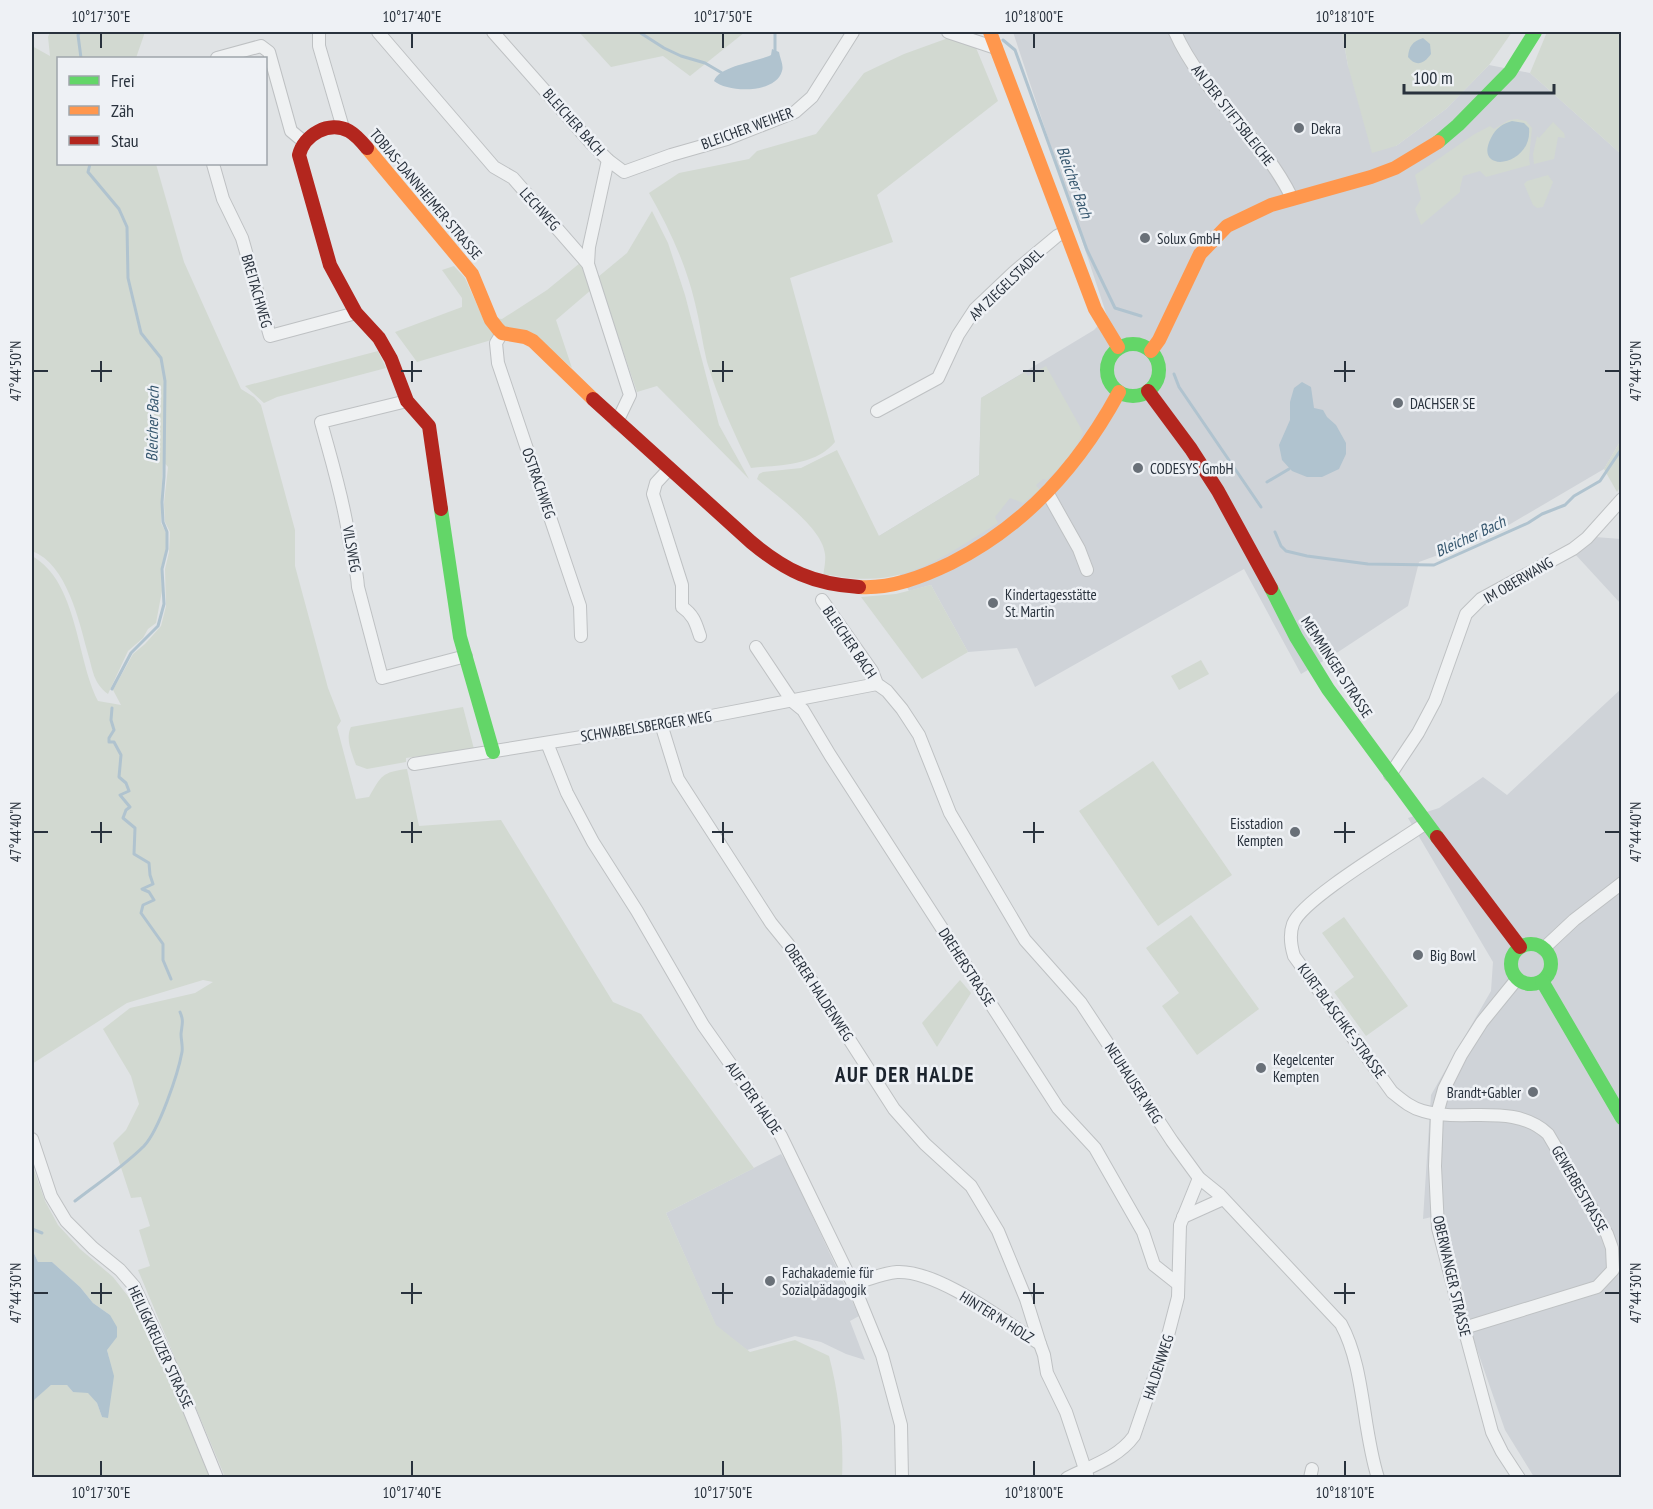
<svg xmlns="http://www.w3.org/2000/svg" width="1653" height="1509" font-family="'PT Sans Narrow',sans-serif">
  <style>
    .built { fill: #cfd3d8 }
    .green { fill: #d2d9d1 }
    .water { fill: #b0c3cf }
    .lines { fill: none; stroke-linecap: round; stroke-linejoin: round }
    .stream { stroke: #b0c3cf; stroke-width: 3 }
    .street-casing { stroke: #bec1c3; stroke-width: 14 }
    .street { stroke: #eff1f2; stroke-width: 12 }
    .fast { stroke: #63d668; stroke-width: 14 }
    .slow { stroke: #ff974d; stroke-width: 14 }
    .jam { stroke: #b3261e; stroke-width: 14 }
    .ticks { fill: none; stroke: #29323d; stroke-width: 2 }
    .poi-dot { fill: #697078; stroke: #eef1f5; stroke-width: 2 }
    .labels { text-anchor: middle; dominant-baseline: central; stroke-width: 5; stroke-linejoin: round; paint-order: stroke }
    .street-label { font-size: 15px; fill: #29323d; stroke: #eef1f5 }
    .poi-label { font-size: 15px; fill: #29323d; stroke: #eef1f5; text-anchor: start }
    .water-label { font-size: 16px; font-style: italic; fill: #35566e; stroke: #eef1f5 }
    .district-label { font-size: 21px; font-weight: bold; letter-spacing: 1.5px; fill: #1b232d; stroke: #eef1f5 }
    .neatline { fill: none; stroke: #29323d; stroke-width: 2 }
    .ticks-label { font-size: 15px; text-anchor: middle; fill: #29323d }
  </style>
  <rect width="100%" height="100%" fill="#e0e3e5"/>
  <g class="built">
    <path d="M1013,32H1342L1348,66L1396,146L1446,109L1489,65L1530,73L1621,154V440L1604,469L1490,536L1419,562L1408,606L1332,656L1301,674L1244,569L1035,687L1017,648L968,652L931,585L909,591L879,536L979,475L981,398L1094,330L1107,316Z"/>
    <path d="M1595,537L1621,539V604L1575,554Z"/>
    <path d="M1621,689V1477H1534L1505,1430L1473,1338L1445,1214L1423,1219L1431,1095L1491,991L1493,962L1408,818L1439,808L1483,777L1507,795Z"/>
    <path d="M781,1154L789,1166L859,1316L850,1321L865,1360L846,1354L821,1342L795,1336L747,1350L716,1326L666,1213Z"/>
  </g>
  <g class="green">
    <path d="M50,32H145L136,58H58V164H156L184,262L241,389L254,397L261,405L295,530V566L328,688L341,721L337,727L356,799L369,797C381,776 382,772 407,769L419,826L501,820L613,1002L641,1014L754,1168L666,1213L716,1325L750,1352L795,1340L829,1356C839,1394 844,1438 842,1477H225L138,1270L150,1266L139,1230L150,1226L141,1197L131,1198L113,1143L126,1130L139,1104L131,1076L103,1029L130,1008L195,993L213,982L203,980L127,1003L32,1064V556C78,582 76,658 98,701L121,705L113,690L133,654L145,644L161,626L166,606L165,569L169,552L170,532L165,522L164,503L168,467L163,461L161,502V523L166,533L167,548L161,568L162,591L156,623L148,629L143,638L128,651L108,694C93,683 93,670 88,654C79,621 67,564 32,551V46L50,56L48,37Z"/>
    <path d="M579,32H745L690,76L663,56L611,67Z"/>
    <path d="M1342,32H1512L1489,65L1446,109L1396,146L1372,153L1348,66Z"/>
    <path d="M1547,32H1621V154L1530,73Z"/>
    <path d="M951,37L974,43L998,101L877,195L893,242L790,278L835,442C815,466 779,465 751,468C734,433 718,399 707,362C702,342 700,322 695,303C686,264 669,228 649,193L679,173L749,159L757,151L816,134L864,73L904,54Z"/>
    <path d="M1517,119L1526,121L1532,128L1529,159L1530,165L1486,177L1480,171L1463,176L1460,188V192L1421,225L1415,209L1421,199L1415,175L1473,135L1490,126L1494,129L1509,120Z"/>
    <path d="M1553,122L1564,133L1565,138L1558,137L1554,159L1534,164L1533,154L1537,136L1539,138Z"/>
    <path d="M1548,175L1553,182L1543,207L1537,208L1533,205L1524,184L1527,181Z"/>
    <path d="M652,211L668,243L685,295L719,425L749,479L657,386L637,392L598,277L627,253Z"/>
    <path d="M580,263L591,290L556,320L572,368L534,334L517,329L488,341L417,362L395,332L462,307V298L442,270L454,266L465,278L482,316L502,319L547,290Z"/>
    <path d="M378,351L386,368L277,397L264,403L245,386Z"/>
    <path d="M1046,366L1083,432C1076,451 1061,466 1047,480L1043,479L1036,485L1040,490L1023,503L1010,498L995,517L998,523C939,559 903,590 830,575L823,577C824,569 826,561 825,554C822,527 776,496 757,479L759,474L763,472L801,468L837,450L879,536L979,475L981,398L1025,372L1028,376Z"/>
    <path d="M1621,440V486L1617,492L1604,469Z"/>
    <path d="M931,585L968,652L922,679L861,597L896,594Z"/>
    <path d="M1201,660L1209,674L1179,690L1171,676Z"/>
    <path d="M463,707L474,749L424,759L420,756L406,758V762L367,769L356,765C352,753 345,739 351,727Z"/>
    <path d="M1153,761L1232,875L1158,926L1079,811Z"/>
    <path d="M1191,915L1259,1009L1197,1055L1162,1006L1179,993L1146,948Z"/>
    <path d="M1344,917L1408,1006L1366,1036L1334,992L1354,977L1322,933Z"/>
    <path d="M960,980L971,993L937,1047L922,1023Z"/>
    <path d="M32,1164L45,1201L58,1225L80,1249L113,1277L131,1300L183,1411L210,1477H32V1404L34,1399L51,1385H67L73,1392H88L97,1403L102,1417L109,1358L107,1350L110,1315L93,1303L80,1287L52,1262H38L32,1249Z"/>
  </g>
  <g class="water">
    <path d="M1423,38L1430,44L1431,54C1424,64 1416,67 1408,57C1409,46 1412,42 1423,38Z"/>
    <path d="M772,49L779,52C780,59 784,65 782,71C776,94 728,93 714,81C719,66 757,62 771,55Z"/>
    <path d="M1512,121L1524,123L1529,128C1533,167 1472,175 1491,138C1496,128 1502,124 1512,121Z"/>
    <path d="M1302,382L1311,387L1314,408L1323,410L1327,417L1336,425L1346,443V454L1339,469L1322,477H1307L1292,471L1282,460L1279,445L1290,420V402L1294,388Z"/>
    <path d="M32,1249L38,1262H52L80,1287L93,1303L110,1315L117,1327V1337L107,1350L114,1376L108,1418L102,1417L97,1403L88,1393L73,1392L67,1385H51L35,1399L32,1404Z"/>
  </g>
  <g class="lines">
    <g class="stream">
      <path d="M80,32L78,35L81,58"/>
      <path d="M639,32L664,48L681,56L705,63L722,73"/>
      <path d="M775,32V52"/>
      <path d="M1003,40L1015,50L1087,250L1115,308L1141,316"/>
      <path d="M90,164L88,172L119,209L127,227L128,278L141,333L161,358L165,381L164,477L162,502L163,522L167,532V549L162,569L164,604L158,626L131,653L112,689"/>
      <path d="M1174,374L1179,387L1261,507"/>
      <path d="M1267,482L1289,469"/>
      <path d="M1275,532L1281,546L1286,551L1307,556L1368,564L1434,565L1528,523L1542,514L1565,505L1574,496L1600,481L1622,448"/>
      <path d="M112,708L111,720L114,730L109,738V742H114L121,755L119,777L126,783L129,791L120,795L130,807L126,810L123,818L135,828L134,854L149,863L150,875L153,884L142,889L149,892L154,900L143,905L141,913L163,944V960L171,979"/>
      <path d="M75,1201C98,1183 123,1167 144,1146C159,1130 178,1074 182,1052C183,1046 181,1040 181,1034C182,1024 184,1021 180,1012"/>
      <path d="M32,1229L42,1233"/>
    </g>
    <defs>
      <g id="street">
        <path d="M319,32V46L343,128"/>
        <path d="M378,32L494,167L513,178L588,264L630,395L617,422"/>
        <path d="M493,32L591,143L608,160L624,172L671,155L727,139L795,112L812,97L853,32"/>
        <path d="M948,32L996,48"/>
        <path d="M1175,32C1203,95 1262,136 1292,198"/>
        <path d="M217,58L261,46L269,52L291,131L303,141"/>
        <path d="M213,164L223,199L242,238L270,336L356,313"/>
        <path d="M588,264L589,247L608,160"/>
        <path d="M502,333L496,343L498,363L580,606L581,636"/>
        <path d="M407,401L321,422C331,459 342,494 348,532C350,551 357,567 358,587L382,678L466,656"/>
        <path d="M877,411L938,378L958,335L975,309L1014,272L1057,236L1065,232"/>
        <path d="M669,469L656,483L653,494L682,585V607C694,615 696,624 700,636"/>
        <path d="M1047,492L1079,549L1087,570"/>
        <path d="M822,600L872,671L877,684L887,691L902,709L919,735L950,813L1025,940L1081,1003L1172,1141L1199,1178L1220,1195L1341,1324C1365,1368 1362,1428 1378,1478"/>
        <path d="M756,647L792,701L803,710L830,755L1058,1108L1095,1148L1143,1232L1154,1265L1178,1284"/>
        <path d="M661,724L678,779L771,923L788,944L894,1109L925,1144L971,1186L998,1231L1026,1299L1040,1344"/>
        <path d="M547,743L567,793L593,842L637,911L703,1025L781,1136L853,1284L882,1355L901,1425L902,1478"/>
        <path d="M414,764L706,717L877,684"/>
        <path d="M1390,775L1418,733L1435,701L1466,614L1481,599L1492,593L1573,549L1587,538L1622,499"/>
        <path d="M1426,823C1399,842 1302,899 1293,924C1289,935 1291,946 1294,956L1392,1092C1402,1100 1411,1108 1423,1111C1464,1123 1514,1102 1548,1134L1607,1234L1612,1248L1613,1270L1597,1287L1464,1328"/>
        <path d="M1543,949L1574,920L1622,883"/>
        <path d="M1517,979L1482,1022L1461,1055L1444,1089L1437,1114L1435,1166L1438,1228L1464,1328L1492,1432L1502,1452L1519,1478"/>
        <path d="M32,1139L51,1196L66,1221L93,1248L120,1270L134,1286L175,1375L217,1478"/>
        <path d="M1183,1217L1223,1199"/>
        <path d="M853,1284C867,1280 883,1273 897,1272C939,1270 1005,1322 1040,1344L1044,1355L1047,1373L1066,1412L1088,1478"/>
        <path d="M1067,1478C1091,1466 1118,1458 1134,1436L1166,1343L1178,1297L1180,1225L1199,1178"/>
        <path d="M1310,1478L1312,1469"/>
      </g>
    </defs>
    <use href="#street" class="street-casing"/>
    <use href="#street" class="street"/>
    <g class="fast">
      <path d="M1438,142L1458,125L1510,72L1535,32"/>
      <circle cx="1133" cy="370" r="26"/>
      <path d="M441,509L460,637L493,752"/>
      <path d="M1271,588L1296,637L1328,689L1437,837"/>
      <circle cx="1531" cy="964" r="20"/>
      <path d="M1542,981L1622,1118"/>
    </g>
    <g class="slow">
      <path d="M990,32L1095,309L1118,347"/>
      <path d="M367,148L472,274L491,320L498,329L502,333L525,337L533,341L593,399"/>
      <path d="M1151,351L1159,340L1200,254L1227,226L1271,205L1371,177L1395,168L1438,142"/>
      <path d="M859,587C891,589 922,577 951,563C1025,526 1080,464 1119,392"/>
    </g>
    <g class="jam">
      <path d="M367,148C362,142 356,135 349,131C329,120 304,135 299,155L330,265L356,313L379,338L391,359L407,401L429,426L441,509"/>
      <path d="M1148,391L1191,449L1218,491L1271,588"/>
      <path d="M593,399L751,542C786,571 813,584 859,587"/>
      <path d="M1437,837L1520,947"/>
    </g>
  </g>
  <path class="ticks" d="M101,33V48M412,33V48M723,33V48M1034,33V48M1345,33V48M101,361V382M412,361V382M723,361V382M1034,361V382M1345,361V382M33,371H48M91,371H112M401,371H422M712,371H733M1023,371H1044M1334,371H1355M1605,371H1620M101,822V843M412,822V843M723,822V843M1034,822V843M1345,822V843M33,832H48M91,832H112M401,832H422M712,832H733M1023,832H1044M1334,832H1355M1605,832H1620M101,1283V1304M412,1283V1304M723,1283V1304M1034,1283V1304M1345,1283V1304M33,1293H48M91,1293H112M401,1293H422M712,1293H733M1023,1293H1044M1334,1293H1355M1605,1293H1620M101,1461V1476M412,1461V1476M723,1461V1476M1034,1461V1476M1345,1461V1476"/>
  <g class="poi-dot">
    <circle cx="1299" cy="128" r="6"/>
    <circle cx="1145" cy="238" r="6"/>
    <circle cx="1398" cy="403" r="6"/>
    <circle cx="1138" cy="468" r="6"/>
    <circle cx="993" cy="603" r="6"/>
    <circle cx="1295" cy="832" r="6"/>
    <circle cx="1418" cy="955" r="6"/>
    <circle cx="1261" cy="1068" r="6"/>
    <circle cx="1533" cy="1092" r="6"/>
    <circle cx="770" cy="1281" r="6"/>
  </g>
  <g class="labels">
    <g class="street-label">
      <text transform="translate(1233 115) rotate(52)">AN DER STIFTSBLEICHE</text>
      <text transform="translate(574 122) rotate(48)">BLEICHER BACH</text>
      <text transform="translate(747 128) rotate(-20)">BLEICHER WEIHER</text>
      <text transform="translate(426 194) rotate(50)">TOBIAS-DANNHEIMER-STRASSE</text>
      <text transform="translate(540 209) rotate(48)">LECHWEG</text>
      <text transform="translate(1006 284) rotate(-44)">AM ZIEGELSTADEL</text>
      <text transform="translate(257 291) rotate(74)">BREITACHWEG</text>
      <text transform="translate(539 483) rotate(71)">OSTRACHWEG</text>
      <text transform="translate(352 549) rotate(80)">VILSWEG</text>
      <text transform="translate(1518 580) rotate(-30)">IM OBERWANG</text>
      <text transform="translate(850 642) rotate(56)">BLEICHER BACH</text>
      <text transform="translate(1337 667) rotate(57)">MEMMINGER STRASSE</text>
      <text transform="translate(646 726) rotate(-9)">SCHWABELSBERGER WEG</text>
      <text transform="translate(967 967) rotate(57)">DREHERSTRASSE</text>
      <text transform="translate(819 992) rotate(57)">OBERER HALDENWEG</text>
      <text transform="translate(1342 1021) rotate(54)">KURT-BLASCHKE-STRASSE</text>
      <text transform="translate(1134 1083) rotate(57)">NEUHAUSER WEG</text>
      <text transform="translate(754 1098) rotate(55)">AUF DER HALDE</text>
      <text transform="translate(1580 1189) rotate(60)">GEWERBESTRASSE</text>
      <text transform="translate(1452 1276) rotate(77)">OBERWANGER STRASSE</text>
      <text transform="translate(997 1317) rotate(32)">HINTER'M HOLZ</text>
      <text transform="translate(161 1347) rotate(65)">HEILIGKREUZER STRASSE</text>
      <text transform="translate(1158 1367) rotate(-72)">HALDENWEG</text>
    </g>
    <g class="poi-label">
      <text x="1311" y="128">Dekra</text>
      <text x="1157" y="238">Solux GmbH</text>
      <text x="1410" y="403">DACHSER SE</text>
      <text x="1150" y="468">CODESYS GmbH</text>
      <text x="1005" y="594">Kindertagesstätte<tspan x="1005" dy="17">St. Martin</tspan></text>
      <text x="1283" y="823" text-anchor="end">Eisstadion<tspan x="1283" dy="17">Kempten</tspan></text>
      <text x="1430" y="955">Big Bowl</text>
      <text x="1273" y="1059">Kegelcenter<tspan x="1273" dy="17">Kempten</tspan></text>
      <text x="1521" y="1092" text-anchor="end">Brandt+Gabler</text>
      <text x="782" y="1272">Fachakademie für<tspan x="782" dy="17">Sozialpädagogik</tspan></text>
    </g>
    <g class="water-label">
      <text transform="translate(1075 182) rotate(70)">Bleicher Bach</text>
      <text transform="translate(152 424) rotate(-89)">Bleicher Bach</text>
      <text transform="translate(1470 536) rotate(-25)">Bleicher Bach</text>
    </g>
    <g class="district-label">
      <text x="905" y="1074">AUF DER HALDE</text>
    </g>
  </g>
  <rect width="1653" height="1509" fill="none" stroke="#eef1f5" stroke-width="66"/>
  <rect x="57" y="57" width="210" height="108" fill="#eef1f5" stroke="#9fa5ab" stroke-width="1.5"/>
  <rect x="69" y="76" width="30" height="9" fill="#63d668" stroke="#9fa5ab" stroke-width="1.5"/>
  <text x="111" y="87" font-size="18" fill="#29323d">Frei</text>
  <rect x="69" y="106" width="30" height="9" fill="#ff974d" stroke="#9fa5ab" stroke-width="1.5"/>
  <text x="111" y="117" font-size="18" fill="#29323d">Zäh</text>
  <rect x="69" y="136" width="30" height="9" fill="#b3261e" stroke="#9fa5ab" stroke-width="1.5"/>
  <text x="111" y="147" font-size="18" fill="#29323d">Stau</text>
  <path d="M1404 84v9h150v-9" fill="none" stroke="#29323d" stroke-width="3"/>
  <text x="1413" y="84" font-size="18" fill="#29323d" stroke="#eef1f5" stroke-width="4.5" paint-order="stroke">100 m</text>
  <rect x="33" y="33" width="1587" height="1443" class="neatline"/>
  <g class="ticks-label">
    <text x="101" y="22">10°17'30"E</text>
    <text x="412" y="22">10°17'40"E</text>
    <text x="723" y="22">10°17'50"E</text>
    <text x="1034" y="22">10°18'00"E</text>
    <text x="1345" y="22">10°18'10"E</text>
    <text transform="translate(16 371) rotate(-90)" y="5">47°44'50"N</text>
    <text transform="translate(1636 371) rotate(-90)" y="5">47°44'50"N</text>
    <text transform="translate(16 832) rotate(-90)" y="5">47°44'40"N</text>
    <text transform="translate(1636 832) rotate(-90)" y="5">47°44'40"N</text>
    <text transform="translate(16 1293) rotate(-90)" y="5">47°44'30"N</text>
    <text transform="translate(1636 1293) rotate(-90)" y="5">47°44'30"N</text>
    <text x="101" y="1498">10°17'30"E</text>
    <text x="412" y="1498">10°17'40"E</text>
    <text x="723" y="1498">10°17'50"E</text>
    <text x="1034" y="1498">10°18'00"E</text>
    <text x="1345" y="1498">10°18'10"E</text>
  </g>
</svg>
